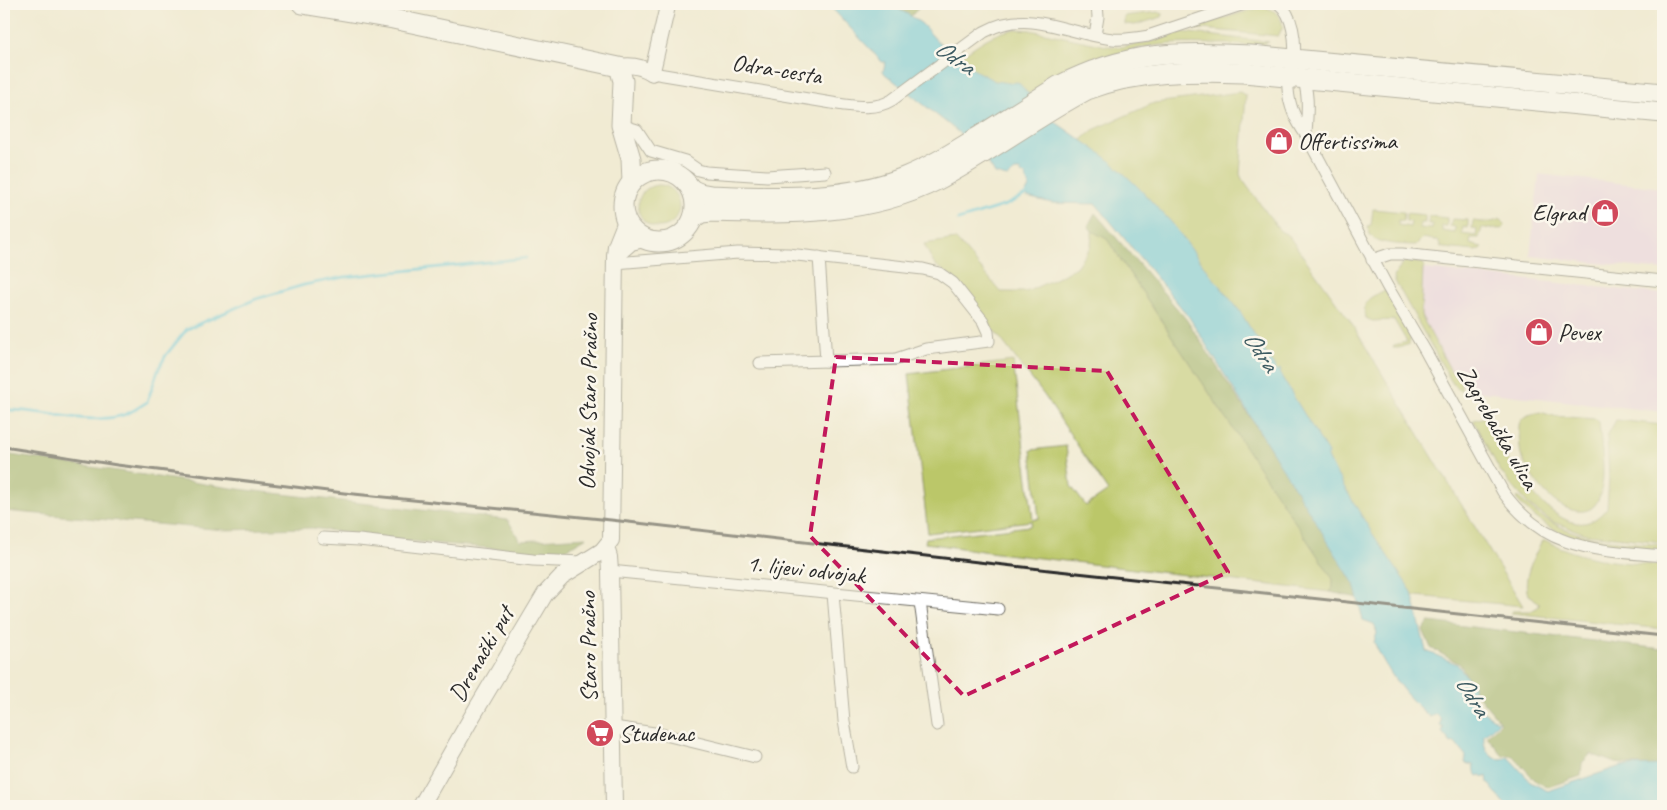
<svg xmlns="http://www.w3.org/2000/svg" width="1667" height="810" font-family="Caveat,sans-serif">
  <style>
    .built { fill: #ecd1ea }
    .green { fill: #bbc769; stroke: #73794a }
    .forest { fill: #94ac5d; stroke: #606c44 }
    .water { fill: #63c7e0; stroke: #477986 }
    .lines { fill: none; stroke-linecap: round; stroke-linejoin: round }
    .stream { stroke: #63c7e0; stroke-width: 3 }
    .minor-casing { stroke: #706e66; stroke-width: 13 }
    .tertiary-casing { stroke: #706e66; stroke-width: 17 }
    .secondary-casing { stroke: #706e66; stroke-width: 18 }
    .primary-casing { stroke: #706e66; stroke-width: 21 }
    .minor { stroke: #fff; stroke-width: 11 }
    .tertiary { stroke: #fff; stroke-width: 15 }
    .secondary { stroke: #fff; stroke-width: 16 }
    .primary { stroke: #fff; stroke-width: 19 }
    .rail { stroke: #2b2b2b; stroke-width: 3 }
    .marked { fill: none; stroke: #c2185b; stroke-width: 4; stroke-dasharray: 10 6; stroke-linejoin: round }
    .labels { text-anchor: middle; dominant-baseline: central; stroke-width: 5; stroke-linejoin: round; paint-order: stroke }
    .street-label { font-size: 24px; fill: #2b2b2b; stroke: #fbf7ec }
    .poi-label { font-size: 24px; fill: #2b2b2b; stroke: #fbf7ec; text-anchor: start }
    .water-label { font-size: 25px; font-style: italic; fill: #3c5a61; stroke: #fbf7ec }
  </style>
  <rect width="100%" height="100%" fill="#fbf7ec"/>
  <filter id="ink" filterUnits="userSpaceOnUse"><feTurbulence type="fractalNoise" baseFrequency=".02" numOctaves="2"/><feDisplacementMap in="SourceGraphic" scale="10" xChannelSelector="R" yChannelSelector="G"/><feConvolveMatrix kernelMatrix="1 2 1 2 8 2 1 2 1" color-interpolation-filters="sRGB"/></filter>
  <filter id="wash" filterUnits="userSpaceOnUse"><feTurbulence type="fractalNoise" baseFrequency=".0096" numOctaves="4" result="noise"/><feDisplacementMap in="SourceGraphic" scale="20" xChannelSelector="R" yChannelSelector="G"/><feGaussianBlur stdDeviation="1.12" result="paint"/><feColorMatrix in="noise" values="0 0 0 0 0 0 0 0 0 0 0 0 0 0 0 0 0 1.4 0 .05"/><feComposite in="paint" operator="in"/></filter>
  <g filter="url(#wash)">
    <rect width="100%" height="100%" fill="#f1ebd3"/>
    <g class="built">
      <path d="M1539,174L1663,188V270L1530,256Z"/>
      <path d="M1407,267L1663,294V412L1473,391L1453,380L1397,284Z"/>
    </g>
    <g class="green">
      <path d="M1261,7C1273,8 1281,14 1283,27L1278,36L1191,28Z"/>
      <path d="M1158,12L1163,14L1162,17L1135,25L1124,24V16Z"/>
      <path d="M1016,29L1030,30L1107,46L1121,47L1155,41L1182,32L1269,42C1255,47 1242,45 1227,44C1208,44 1189,43 1170,44C1111,48 1056,76 1007,107L950,65C971,49 989,33 1016,29Z"/>
      <path d="M1240,92L1246,96L1240,174L1242,179L1280,231L1288,235L1350,321L1523,606L1405,595L1074,147L1093,130L1154,103Z"/>
      <circle cx="659" cy="206" r="21"/>
      <path d="M1373,209L1404,212L1403,221L1398,220V225L1410,227L1411,222L1406,221V213L1425,215V223H1420V228L1432,229L1433,224H1428L1429,216L1447,218V226H1442V231L1455,233V227L1450,226L1452,219L1468,220V228L1463,227L1462,234L1476,236L1477,229L1472,228L1473,221C1483,222 1490,224 1500,219L1506,225L1502,229L1482,228L1479,238H1471L1470,244L1482,247L1479,250L1475,251L1444,248L1441,247L1438,241L1423,238L1416,245C1406,245 1378,244 1372,237C1370,235 1368,230 1367,226L1371,225Z"/>
      <path d="M1092,231L1107,239L1333,579V588L1330,592L997,553L925,543L926,538L1030,526L1032,521L928,533L909,374L1013,361L1033,520L1039,518L1031,450L1066,446L1071,486L1086,506L1108,491L1044,395L954,278L934,264L924,244L956,239L1001,292H1026L1061,276L1076,267L1091,246Z"/>
      <path d="M1404,262L1423,263L1425,267L1423,268L1421,315L1451,371L1461,381V390L1457,389L1451,381L1395,281L1394,276Z"/>
      <path d="M1385,290L1411,337L1409,344L1399,348H1393L1394,345L1407,342L1394,320L1372,321L1366,318C1361,299 1370,298 1385,290Z"/>
      <path d="M1540,412L1554,416L1596,419L1599,422C1601,445 1608,482 1597,502C1587,519 1564,509 1553,500C1541,490 1529,474 1523,460C1519,452 1520,442 1519,433C1519,428 1518,423 1522,419C1526,414 1535,414 1540,412Z"/>
      <path d="M1485,417C1494,433 1501,450 1511,465C1523,485 1553,520 1577,523C1590,525 1599,517 1607,508L1609,477L1607,436L1616,420L1663,425V542L1586,534L1553,522L1530,506L1509,482L1499,469L1474,422V420Z"/>
      <path d="M1518,497C1563,541 1604,540 1663,545V551C1605,545 1557,546 1516,499Z"/>
      <path d="M1545,540C1584,561 1621,563 1663,565V629L1511,613L1512,611H1531L1538,607L1540,603L1528,595C1522,577 1534,558 1541,542Z"/>
    </g>
    <g class="forest">
      <path d="M889,4H923L911,16Z"/>
      <path d="M1095,213L1186,319L1354,577L1363,599L1330,592L1333,588V579L1107,239L1092,231L1088,226Z"/>
      <path d="M4,454L238,489L508,520L520,541L587,537L558,554L398,540L312,528L225,530L4,511Z"/>
      <path d="M1429,622L1663,649V767L1615,763L1591,754L1582,763L1581,776L1548,787L1537,782L1513,756L1502,755L1487,736L1501,723L1476,693L1460,664L1431,648L1423,630Z"/>
    </g>
    <path class="water" d="M828,4H889L911,16L922,24L937,41L958,55L960,59L976,71L995,81L1009,83L1018,82L1051,119L1107,158L1135,184L1172,223L1206,269L1239,310L1277,371L1280,369L1281,370L1280,374L1328,453V457L1333,468L1372,533L1412,592L1426,651L1457,664L1473,685L1472,705L1499,722L1484,735C1482,750 1493,764 1508,757L1532,783L1548,791L1621,766L1663,765V806H1506L1488,783L1487,776L1483,778L1481,775L1478,776L1474,770L1473,765L1465,763L1466,756L1455,742L1451,743L1442,732L1444,727L1440,725L1441,719L1436,714L1430,717C1406,697 1387,672 1374,642L1377,633L1374,624L1363,620L1354,584L1189,317L1096,204L1052,203L1027,197L1025,194L1029,187L1025,175L1021,174L1020,171H1015L1007,177L995,174C981,147 951,127 928,108C913,97 900,85 885,74L883,71L886,62H882Z"/>
    <g class="lines">
      <g class="stream">
        <path d="M958,220L1006,205L1029,193"/>
        <path d="M4,410C42,409 82,425 120,416C130,414 139,407 147,402L159,368L166,355L187,329L256,299L304,285L345,277L526,258"/>
      </g>
    </g>
  </g>
  <g filter="url(#ink)">
    <g class="lines">
      <defs>
        <g id="minor">
          <path d="M1279,4C1293,15 1296,41 1294,58C1293,69 1287,77 1288,89C1289,107 1296,120 1306,135L1387,286L1426,352L1503,492C1545,551 1597,550 1663,556"/>
          <path d="M1095,35L1098,17L1097,4"/>
          <path d="M652,73L844,105C861,107 877,109 892,100L984,32C1028,7 1067,34 1113,39C1125,40 1136,38 1148,36L1244,4"/>
          <path d="M1302,75C1310,95 1307,114 1306,135"/>
          <path d="M621,125L637,130L651,151L685,161L698,170L706,172L767,176L825,172"/>
          <path d="M819,257L826,361"/>
          <path d="M1372,260L1390,254H1402L1663,281"/>
          <path d="M615,263L738,253L788,254L923,269L939,273L953,283L983,321L988,332L989,341L926,349L896,359L760,363"/>
          <path d="M323,538L359,540L533,560L582,562"/>
          <path d="M610,571L998,609"/>
          <path d="M833,594L844,721L852,767"/>
          <path d="M920,602L937,725"/>
          <path d="M614,727L661,734L755,757"/>
        </g>
        <g id="tertiary">
          <path d="M619,67C631,64 642,67 652,73"/>
          <path d="M652,73L668,4"/>
        </g>
        <g id="secondary">
          <path d="M615,256L631,242L644,239"/>
          <path d="M606,547L609,557L610,571L614,806"/>
          <path d="M421,806L473,715L545,594L562,576L602,551L611,540L615,256L616,246L626,221"/>
        </g>
        <g id="primary">
          <path d="M302,4L393,19L619,67L623,81L621,125L631,159L632,182"/>
          <circle cx="659" cy="206" r="36"/>
          <path d="M691,189L700,193L711,195C775,197 843,201 904,177C932,166 958,149 984,133C1009,117 1033,102 1058,86C1126,51 1177,51 1251,55L1663,93"/>
          <path d="M693,218L702,213L711,212C788,214 868,216 938,180C989,153 1036,117 1087,90C1138,71 1191,71 1244,73L1663,113"/>
        </g>
      </defs>
      <use href="#minor" class="minor-casing"/>
      <use href="#tertiary" class="tertiary-casing"/>
      <use href="#secondary" class="secondary-casing"/>
      <use href="#primary" class="primary-casing"/>
      <use href="#minor" class="minor"/>
      <use href="#tertiary" class="tertiary"/>
      <use href="#secondary" class="secondary"/>
      <use href="#primary" class="primary"/>
      <path class="rail" d="M4,447L117,465L344,493L611,520L1049,570L1663,636"/>
    </g>
  </g>
  <path d="M0 0H1667V810H0ZM836,357L1107,371L1228,572L964,696L810,536Z" fill="#f1ebd3" fill-opacity=".55" fill-rule="evenodd"/>
  <path class="marked" d="M836,357L1107,371L1228,572L964,696L810,536Z"/>
  <defs>
    <symbol id="shop-disc" viewBox="-11 -11 22 22"><circle r="9.5" fill="#d1495b" stroke="#fbf7ec"/><path d="M-5-2.5h2.3a2.7 3.5 0 0 1 5.4 0H5L5.5 6h-11ZM-1.5-2.5h3a1.5 2.3 0 0 0-3 0Z" fill="#fff"/></symbol>
    <symbol id="supermarket-disc" viewBox="-11 -11 22 22"><circle r="9.5" fill="#d1495b" stroke="#fbf7ec"/><path d="M-6-5.5h2.5l.6 2H6L4.5 2H-2.5L-4.4-4H-6ZM-1.5 3.2a1.3 1.3 0 1 0 .1 0ZM3 3.2a1.3 1.3 0 1 0 .1 0Z" fill="#fff"/></symbol>
  </defs>
  <g fill-rule="evenodd">
    <use href="#shop-disc" x="1263" y="125" width="32" height="32"/>
    <use href="#shop-disc" x="1589" y="197" width="32" height="32"/>
    <use href="#shop-disc" x="1523" y="316" width="32" height="32"/>
    <use href="#supermarket-disc" x="584" y="717" width="32" height="32"/>
  </g>
  <g class="labels">
    <g class="street-label">
      <text transform="translate(777 69) rotate(9)">Odra-cesta</text>
      <text transform="translate(588 402) rotate(-89)">Odvojak Staro Pračno</text>
      <text transform="translate(1498 427) rotate(60)">Zagrebačka ulica</text>
      <text transform="translate(806 569) rotate(6)">1. lijevi odvojak</text>
      <text transform="translate(588 647) rotate(-91)">Staro Pračno</text>
      <text transform="translate(481 654) rotate(-60)">Drenački put</text>
    </g>
    <g class="poi-label">
      <text x="1298" y="141">Offertissima</text>
      <text x="1586" y="213" text-anchor="end">Elgrad</text>
      <text x="1558" y="332">Pevex</text>
      <text x="619" y="733">Studenac</text>
    </g>
    <g class="water-label">
      <text transform="translate(955 57) rotate(35)">Odra</text>
      <text transform="translate(1261 351) rotate(56)">Odra</text>
      <text transform="translate(1473 696) rotate(58)">Odra</text>
    </g>
  </g>
  <rect width="1667" height="810" fill="none" stroke="#fbf7ec" stroke-width="20"/>
</svg>
